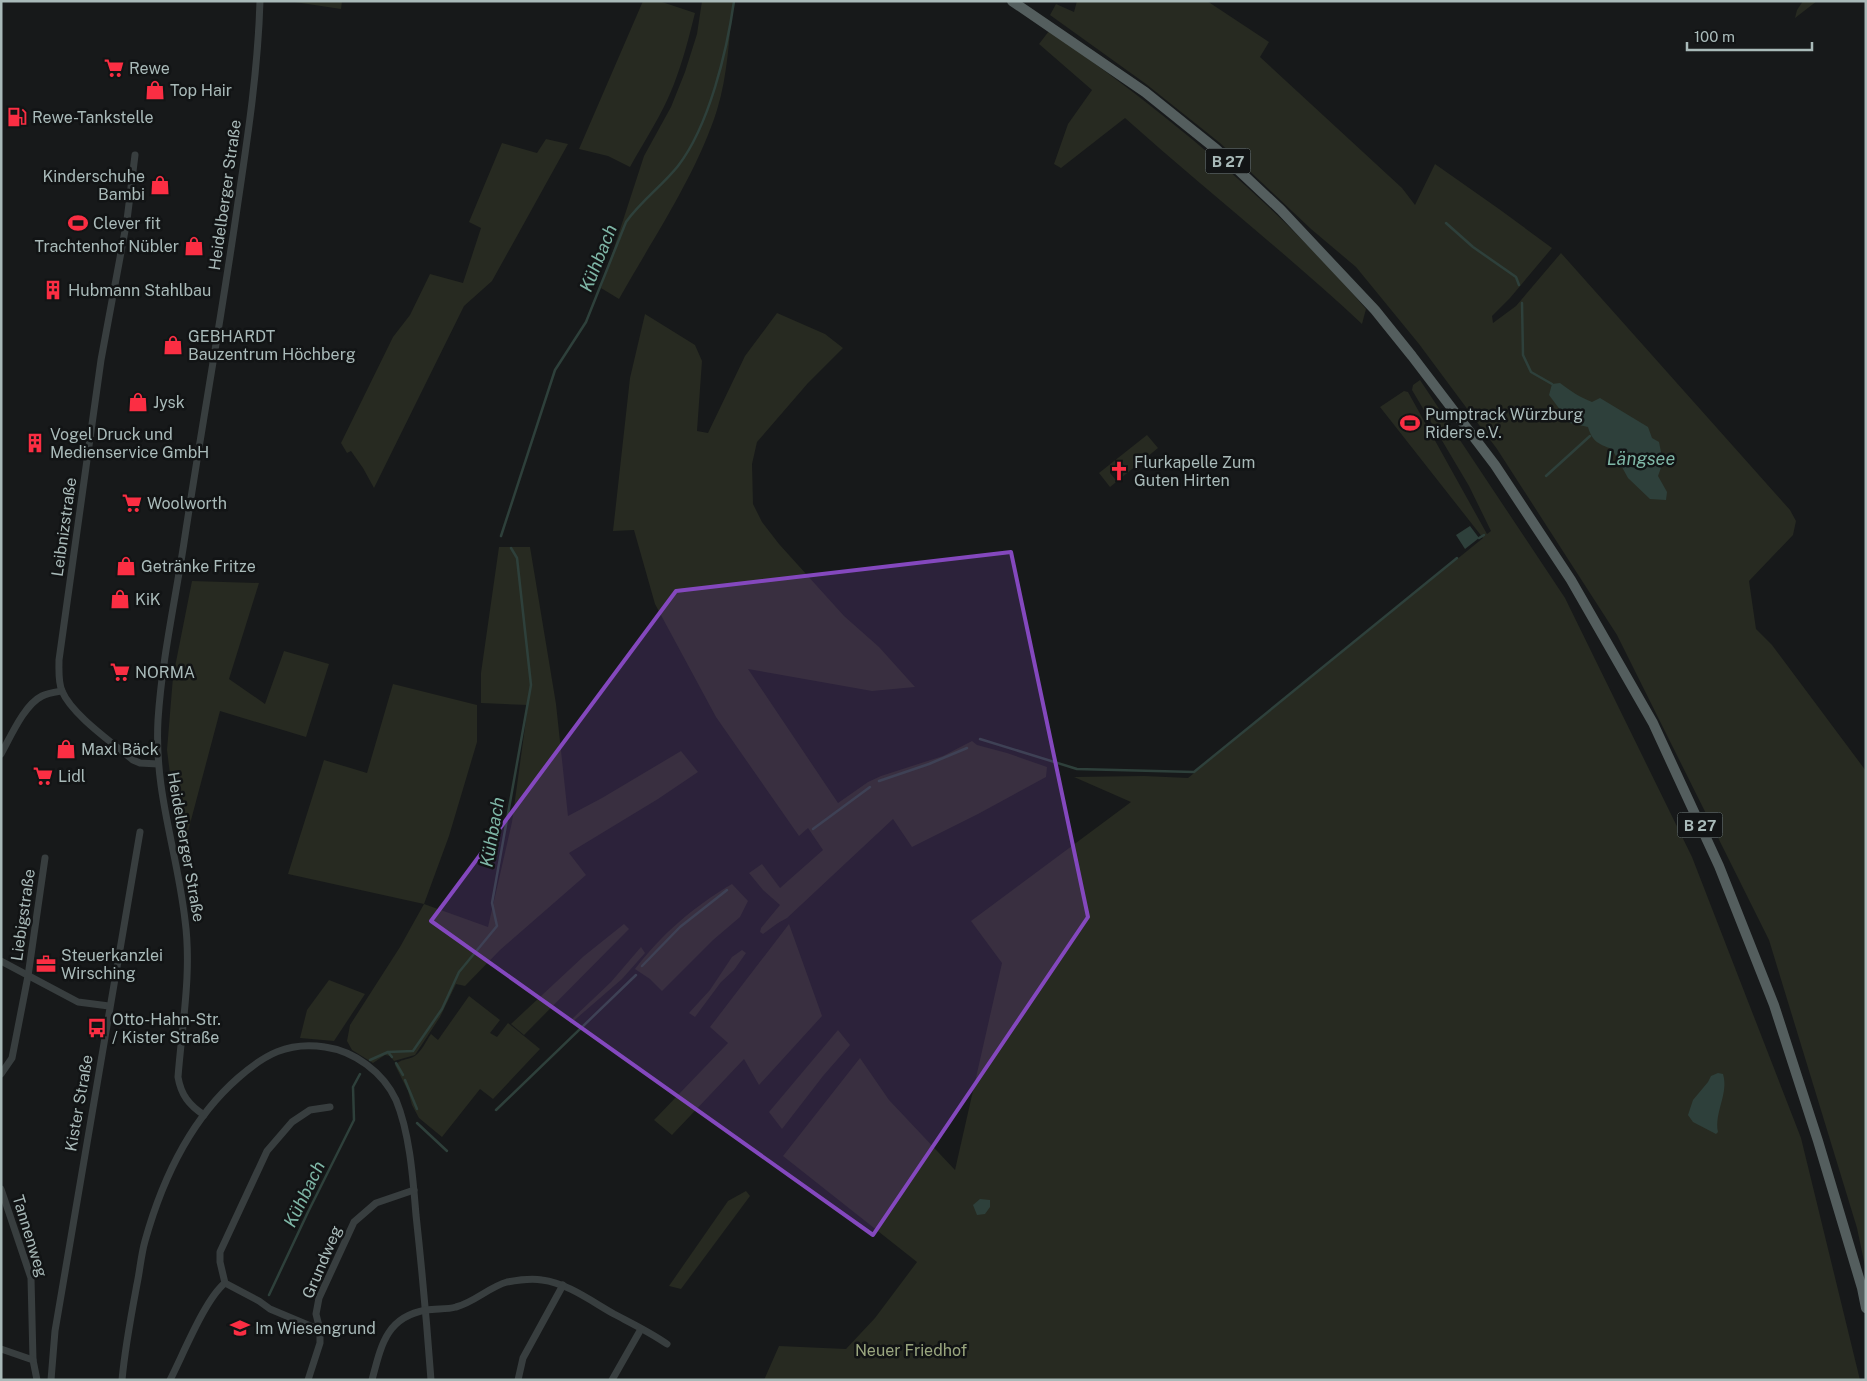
<svg xmlns="http://www.w3.org/2000/svg" width="1867" height="1381" font-family="'Public Sans',sans-serif">
  <style>
    .green { fill: #272a21; fill-rule: evenodd }
    .water { fill: #2e403b }
    .lines { fill: none; stroke-linecap: round; stroke-linejoin: round }
    .stream { stroke: #2e403b; stroke-width: 2.5 }
    .street { stroke: #383e3f; stroke-width: 7 }
    .primary { stroke: #545e5e; stroke-width: 10 }
    .marked { fill: #8448be; fill-opacity: 0.2; stroke: #8448be; stroke-width: 4; stroke-linejoin: round }
    .labels { text-anchor: middle; dominant-baseline: central; stroke-width: 5; stroke-linejoin: round; paint-order: stroke }
    .shield { fill: #121415; stroke: #7c8888; stroke-width: 1 }
    .shield-label { font-size: 15px; font-weight: bold; fill: #a9bab9 }
    .poi-label { font-size: 16px; fill: #a9bab9; stroke: #121415; text-anchor: start }
    .street-label { font-size: 16px; fill: #a9bab9; stroke: #121415 }
    .park-label { font-size: 16px; fill: #9aa67f; stroke: #121415 }
    .water-label { font-size: 18px; font-style: italic; fill: #7eb6a6; stroke: #121415 }
  </style>
  <rect width="100%" height="100%" fill="#17191a"/>
  <g class="green">
    <path d="M288,1H342L341,9Z"/>
    <path d="M643,1H659L695,13C689,37 683,61 674,84C663,113 645,140 630,167L608,156L579,149Z"/>
    <path d="M702,1H733C729,37 728,75 717,110C697,174 652,240 619,299L601,288L644,156L671,107L685,72L697,34Z"/>
    <path d="M1077,1H1207L1269,42L1260,57L1402,188L1415,205L1435,164L1499,209L1552,248L1510,298L1492,316L1493,323L1516,306L1561,253L1790,510L1796,521L1793,535L1749,581L1756,629L1772,645L1866,771V1271L1857,1228L1769,940L1617,635L1497,449L1419,344L1356,267L1311,229L1220,143L1146,84L1050,15L1056,4L1074,12Z"/>
    <path d="M1803,1H1817L1795,18L1797,10Z"/>
    <path d="M1049,31C1164,111 1275,202 1366,309L1362,324C1285,252 1203,188 1125,118L1061,168L1054,164L1068,124L1092,90L1039,44Z"/>
    <path d="M546,139L568,144L492,281L464,306L374,488L363,468L351,451L347,453L341,443L393,337L410,315L430,274L463,283L481,228L469,222L502,143L537,153Z"/>
    <path d="M777,313L825,334L843,348L808,383L757,442L752,464L753,504L762,522L779,544L844,616L879,647L915,687L872,691L748,669L838,803L868,782L881,776L943,756L972,741L977,745L1007,753L1047,767L1046,777L978,814L912,847L893,819L787,918L778,923L763,934L760,932L761,928L780,905L763,890L749,873L762,864L780,888L823,850L808,828L799,836L716,717L655,604L634,530L613,531L630,378L645,314L695,345L702,361L697,431L708,433L745,356Z"/>
    <path d="M1420,380L1565,598L1692,857L1801,1138L1860,1380H764L779,1346L846,1349L875,1318L917,1262L783,1156L860,1058L889,1100L955,1170L1002,963L971,921L1131,802L1074,777L1144,776L1188,778L1483,538L1380,407L1404,391L1408,392L1487,534L1491,531L1469,486L1412,390L1413,385Z"/>
    <path d="M1147,435L1158,448L1110,487L1099,473ZM1123,464L1127,470L1115,479L1110,473Z"/>
    <path d="M499,547H530L556,704L568,816L602,798L681,751L698,772L658,799L569,853L586,875L500,950L465,986L456,984L440,1017L415,1055L394,1061L390,1056L385,1055L373,1063L352,1050L347,1041L350,1025L400,947L424,904L288,874L324,760L367,773L393,684L477,705V742L449,836L424,904L488,927L512,822L528,705L481,703V673Z"/>
    <path d="M192,581L259,583L229,679L265,704L284,651L329,664L306,737L220,711L186,839L178,838L167,750L173,677Z"/>
    <path d="M732,884L748,901L740,917L713,940L662,991L650,979L635,969C663,933 693,907 732,884Z"/>
    <path d="M624,924L629,929L524,1035L511,1024L584,956Z"/>
    <path d="M789,924L822,1016L759,1085L744,1059L672,1135L654,1120L728,1043L710,1027Z"/>
    <path d="M641,947L645,953L622,979L570,1024L571,1020L611,982Z"/>
    <path d="M742,950L746,953L734,970L721,982L695,1017L689,1013L710,990L732,957Z"/>
    <path d="M329,980L365,994L334,1041L300,1038L307,1010Z"/>
    <path d="M469,996L500,1020L490,1033L497,1037L508,1023L540,1049L493,1099L480,1089L442,1137L419,1118L412,1105L408,1091L395,1065C401,1059 406,1060 413,1057C421,1053 426,1041 431,1034L438,1040Z"/>
    <path d="M838,1030L850,1045L823,1076L782,1129L769,1112Z"/>
    <path d="M746,1191L750,1196L681,1289L669,1286L728,1201Z"/>
  </g>
  <g class="water">
    <path d="M1560,383C1571,391 1579,397 1592,402L1600,398L1648,427L1652,438L1659,442L1663,462L1658,476L1667,492L1666,500L1650,499L1628,478L1612,449C1598,444 1592,441 1588,427L1570,423L1549,395L1552,384Z"/>
    <path d="M1470,526L1479,538L1465,549L1456,535Z"/>
    <path d="M1718,1073L1723,1074C1729,1094 1714,1112 1718,1132L1716,1134L1693,1122L1688,1115L1693,1100L1708,1082L1711,1076Z"/>
    <path d="M980,1199L990,1200V1207L985,1214L977,1215L973,1205Z"/>
  </g>
  <g class="lines">
    <g class="stream">
      <path d="M1446,223L1473,247L1516,277L1519,285"/>
      <path d="M1522,303L1523,355L1531,372L1552,384"/>
      <path d="M1546,476L1590,436"/>
      <path d="M501,536L555,370L586,322L626,222C641,201 662,186 678,166C709,126 727,51 734,1"/>
      <path d="M1479,538L1484,535"/>
      <path d="M980,739L1077,769L1194,772L1457,558"/>
      <path d="M879,781L929,764L967,748"/>
      <path d="M813,829L870,787"/>
      <path d="M642,966L680,927L727,890"/>
      <path d="M388,1052L392,1057"/>
      <path d="M370,1060L388,1052L413,1051L442,1009L459,972L497,926L492,903L531,685L517,558L511,548"/>
      <path d="M396,1063L403,1075"/>
      <path d="M405,1080L417,1109"/>
      <path d="M496,1110L636,975"/>
      <path d="M417,1123L447,1151"/>
      <path d="M269,1295L308,1212L354,1120L353,1087L360,1074"/>
    </g>
    <g class="street">
      <path d="M135,155L127,220L101,360L59,660C59,670 58,682 62,691C72,715 113,743 133,760L140,763L158,764"/>
      <path d="M1,754C11,736 24,705 42,696C48,693 56,692 62,691"/>
      <path d="M1,961L78,1002L109,1006"/>
      <path d="M1,1074L12,1058L28,976L45,858"/>
      <path d="M204,1115C189,1105 181,1095 178,1077C182,1025 192,972 185,920C177,850 154,792 158,720C162,658 176,597 185,536C202,425 222,314 238,202C248,135 258,69 260,1"/>
      <path d="M1,1189L31,1278L33,1360L37,1380"/>
      <path d="M225,1283L220,1262V1252L267,1151L292,1122L310,1110L330,1107"/>
      <path d="M225,1283L259,1301L270,1309L320,1330"/>
      <path d="M1,1349L33,1360"/>
      <path d="M51,1380L55,1331L140,832"/>
      <path d="M122,1380C125,1347 131,1316 137,1284C140,1270 141,1255 145,1241C162,1180 190,1120 238,1078C264,1055 288,1041 325,1047C354,1051 383,1072 396,1100C410,1134 413,1179 416,1215C422,1270 427,1325 431,1380"/>
      <path d="M170,1380C183,1355 205,1299 225,1283"/>
      <path d="M308,1380L320,1343V1330L316,1314L319,1298L354,1222L376,1203L414,1190"/>
      <path d="M372,1380C381,1346 386,1317 426,1310C436,1308 446,1310 456,1307C475,1302 489,1287 507,1282C518,1280 530,1278 542,1280C567,1283 591,1301 614,1314C631,1323 650,1332 667,1344"/>
      <path d="M518,1380L523,1358L563,1285"/>
      <path d="M612,1380L641,1329"/>
    </g>
    <path class="primary" d="M1012,1L1145,92L1216,149L1281,210L1375,310L1412,356L1495,465L1571,580L1653,723L1719,866L1774,1005L1818,1141L1862,1288L1866,1308"/>
  </g>
  <path class="marked" d="M1011,552L1088,917L873,1235L431,921L676,591Z"/>
  <defs>
    <symbol id="supermarket-bare" viewBox="-9 -9 18 18"><path d="M-6-5.5h2.5l.6 2H6L4.5 2H-2.5L-4.4-4H-6ZM-1.5 3.2a1.3 1.3 0 1 0 .1 0ZM3 3.2a1.3 1.3 0 1 0 .1 0Z" fill="#fb2e43" stroke="#121415" stroke-width="2.5" paint-order="stroke"/></symbol>
    <symbol id="shop-bare" viewBox="-9 -9 18 18"><path d="M-5-2.5h2.3a2.7 3.5 0 0 1 5.4 0H5L5.5 6h-11ZM-1.5-2.5h3a1.5 2.3 0 0 0-3 0Z" fill="#fb2e43" stroke="#121415" stroke-width="2.5" paint-order="stroke"/></symbol>
    <symbol id="fuel-bare" viewBox="-9 -9 18 18"><path d="M-5.5-6h7V0h2V4h1.3V-2.5L3-4.5l.8-.8L6-3V5H2.5V1h-1V6h-7ZM-4.2-4.7v3.2H.2V-4.7Z" fill="#fb2e43" stroke="#121415" stroke-width="2.5" paint-order="stroke"/></symbol>
    <symbol id="stadium-bare" viewBox="-9 -9 18 18"><path d="M0-5a6.5 5 0 1 0 0 10a6.5 5 0 1 0 0-10ZM-3.5-1.8h7v3.6h-7Z" fill="#fb2e43" stroke="#121415" stroke-width="2.5" paint-order="stroke"/></symbol>
    <symbol id="building-bare" viewBox="-9 -9 18 18"><path d="M-4-6H4V6H1V3H-1V6H-4ZM-2.5-4.3h1.7v1.8h-1.7ZM.8-4.3h1.7v1.8H.8ZM-2.5-1h1.7V.8h-1.7ZM.8-1h1.7V.8H.8Z" fill="#fb2e43" stroke="#121415" stroke-width="2.5" paint-order="stroke"/></symbol>
    <symbol id="church-bare" viewBox="-9 -9 18 18"><path d="M-1.2-6h2.4v3.5h3.3v2.4h-3.3V6h-2.4V-.1h-3.3v-2.4h3.3Z" fill="#fb2e43" stroke="#121415" stroke-width="2.5" paint-order="stroke"/></symbol>
    <symbol id="office-bare" viewBox="-9 -9 18 18"><path d="M-6-3h4V-5.5h4V-3h4V5H-6ZM-1-4.5V-3h2v-1.5ZM-6 0V1H6V0Z" fill="#fb2e43" stroke="#121415" stroke-width="2.5" paint-order="stroke"/></symbol>
    <symbol id="bus-bare" viewBox="-9 -9 18 18"><path d="M-5-6H5V4H4V6H2V4H-2V6H-4V4H-5ZM-3.5-4V0h7V-4ZM-3.5 1.2v1.5H-2V1.2ZM2 1.2v1.5H3.5V1.2Z" fill="#fb2e43" stroke="#121415" stroke-width="2.5" paint-order="stroke"/></symbol>
    <symbol id="school-bare" viewBox="-9 -9 18 18"><path d="M0-5L7-2L0 1L-7-2ZM-4 1L0 2.5L4 1V4Q0 6-4 4Z" fill="#fb2e43" stroke="#121415" stroke-width="2.5" paint-order="stroke"/></symbol>
  </defs>
  <g fill-rule="evenodd">
    <use href="#supermarket-bare" x="100" y="54" width="28" height="28"/>
    <use href="#shop-bare" x="141" y="76" width="28" height="28"/>
    <use href="#fuel-bare" x="3" y="103" width="28" height="28"/>
    <use href="#shop-bare" x="146" y="171" width="28" height="28"/>
    <use href="#stadium-bare" x="64" y="209" width="28" height="28"/>
    <use href="#shop-bare" x="180" y="232" width="28" height="28"/>
    <use href="#building-bare" x="39" y="276" width="28" height="28"/>
    <use href="#shop-bare" x="159" y="331" width="28" height="28"/>
    <use href="#shop-bare" x="124" y="388" width="28" height="28"/>
    <use href="#stadium-bare" x="1396" y="409" width="28" height="28"/>
    <use href="#building-bare" x="21" y="429" width="28" height="28"/>
    <use href="#church-bare" x="1105" y="457" width="28" height="28"/>
    <use href="#supermarket-bare" x="118" y="489" width="28" height="28"/>
    <use href="#shop-bare" x="112" y="552" width="28" height="28"/>
    <use href="#shop-bare" x="106" y="585" width="28" height="28"/>
    <use href="#supermarket-bare" x="106" y="658" width="28" height="28"/>
    <use href="#shop-bare" x="52" y="735" width="28" height="28"/>
    <use href="#supermarket-bare" x="29" y="762" width="28" height="28"/>
    <use href="#office-bare" x="32" y="950" width="28" height="28"/>
    <use href="#bus-bare" x="83" y="1014" width="28" height="28"/>
    <use href="#school-bare" x="226" y="1314" width="28" height="28"/>
  </g>
  <g class="labels">
    <g class="shield">
      <rect x="1205.5" y="148.5" width="45" height="25" rx="4"/>
      <rect x="1677.5" y="812.5" width="45" height="25" rx="4"/>
    </g>
    <g class="shield-label">
      <text x="1228" y="161">B 27</text>
      <text x="1700" y="825">B 27</text>
    </g>
    <g class="poi-label">
      <text x="129" y="68">Rewe</text>
      <text x="170" y="90">Top Hair</text>
      <text x="32" y="117">Rewe-Tankstelle</text>
      <text x="145" y="176" text-anchor="end">Kinderschuhe<tspan x="145" dy="18">Bambi</tspan></text>
      <text x="93" y="223">Clever fit</text>
      <text x="179" y="246" text-anchor="end">Trachtenhof Nübler</text>
      <text x="68" y="290">Hubmann Stahlbau</text>
      <text x="188" y="336">GEBHARDT<tspan x="188" dy="18">Bauzentrum Höchberg</tspan></text>
      <text x="153" y="402">Jysk</text>
      <text x="1425" y="414">Pumptrack Würzburg<tspan x="1425" dy="18">Riders e.V.</tspan></text>
      <text x="50" y="434">Vogel Druck und<tspan x="50" dy="18">Medienservice GmbH</tspan></text>
      <text x="1134" y="462">Flurkapelle Zum<tspan x="1134" dy="18">Guten Hirten</tspan></text>
      <text x="147" y="503">Woolworth</text>
      <text x="141" y="566">Getränke Fritze</text>
      <text x="135" y="599">KiK</text>
      <text x="135" y="672">NORMA</text>
      <text x="81" y="749">Maxl Bäck</text>
      <text x="58" y="776">Lidl</text>
      <text x="61" y="955">Steuerkanzlei<tspan x="61" dy="18">Wirsching</tspan></text>
      <text x="112" y="1019">Otto-Hahn-Str.<tspan x="112" dy="18">/ Kister Straße</tspan></text>
      <text x="255" y="1328">Im Wiesengrund</text>
    </g>
    <g class="street-label">
      <text transform="translate(225 195) rotate(-82)">Heidelberger Straße</text>
      <text transform="translate(64 527) rotate(-82)">Leibnizstraße</text>
      <text transform="translate(186 847) rotate(80)">Heidelberger Straße</text>
      <text transform="translate(23 915) rotate(-82)">Liebigstraße</text>
      <text transform="translate(79 1103) rotate(-80)">Kister Straße</text>
      <text transform="translate(30 1236) rotate(73)">Tannenweg</text>
      <text transform="translate(322 1262) rotate(-67)">Grundweg</text>
    </g>
    <g class="park-label">
      <text x="911" y="1350">Neuer Friedhof</text>
    </g>
    <g class="water-label">
      <text transform="translate(598 258) rotate(-68)">Kühbach</text>
      <text x="1641" y="458">Längsee</text>
      <text transform="translate(492 832) rotate(-80)">Kühbach</text>
      <text transform="translate(304 1194) rotate(-64)">Kühbach</text>
    </g>
  </g>
  <rect width="1867" height="1381" fill="none" stroke="#a9bab9" stroke-width="5"/>
  <path d="M1687 42v8h125v-8" fill="none" stroke="#a9bab9" stroke-width="2.5"/>
  <text x="1694" y="42" font-size="15" fill="#a9bab9" stroke="#121415" stroke-width="4" paint-order="stroke">100 m</text>
</svg>
